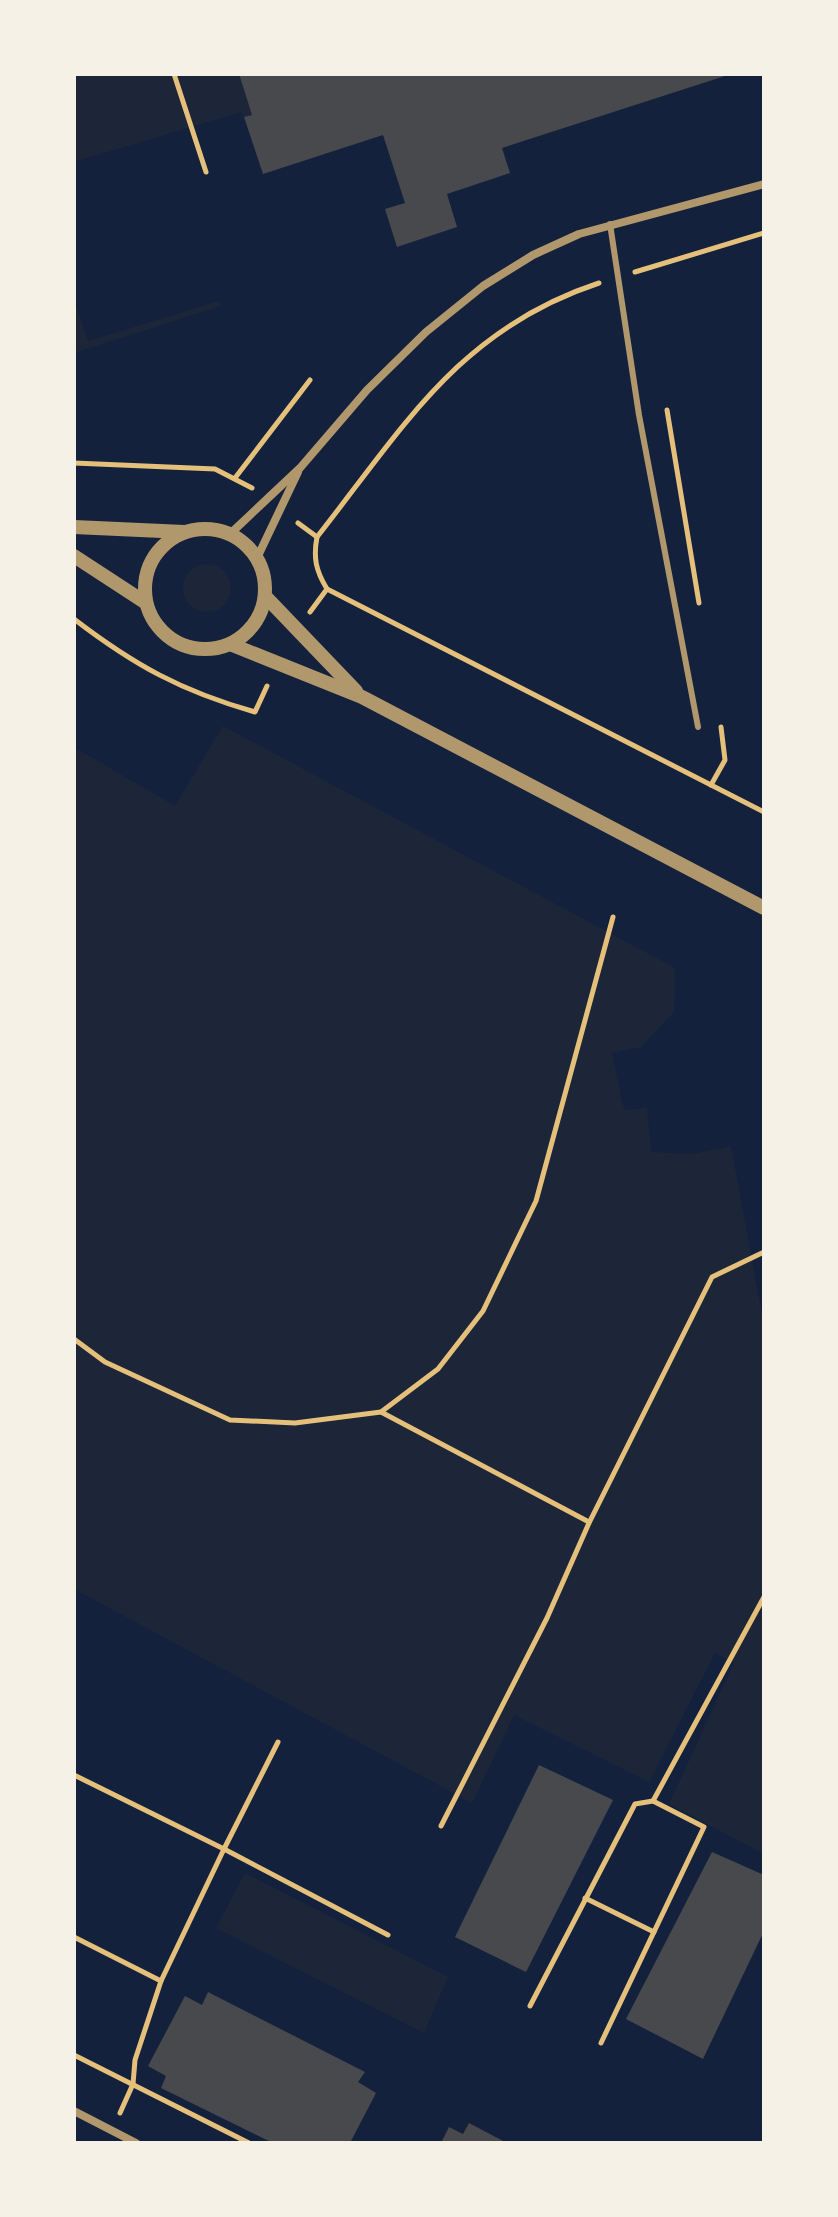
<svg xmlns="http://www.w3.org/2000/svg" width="838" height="2217" font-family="Figtree,sans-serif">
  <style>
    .green { fill: #1d2539 }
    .building { fill: #48494c }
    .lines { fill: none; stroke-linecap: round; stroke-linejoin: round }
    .path { stroke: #e5c07b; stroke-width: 5 }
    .service { stroke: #b1986c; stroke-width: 6 }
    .minor { stroke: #b1986c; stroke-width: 8 }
    .tertiary { stroke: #b1986c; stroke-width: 14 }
  </style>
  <rect width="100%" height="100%" fill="#14213d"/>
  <g class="green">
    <path d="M74,74H239L252,115L244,117L241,112L74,162Z"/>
    <path d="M74,300L88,341L219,301L221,306L74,353Z"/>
    <circle cx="207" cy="588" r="24"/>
    <path d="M223,726L675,968L674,1012L641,1047L612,1053L624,1110L647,1108L651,1152L692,1154L731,1146L764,1325V1854L669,1804L734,1663L715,1653L649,1782L514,1715L472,1803L74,1589V747L175,806Z"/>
    <path d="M245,1873L448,1977L424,2033L216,1928Z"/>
  </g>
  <g class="building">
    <path d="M239,74H728V75L502,148L510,173L447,194L457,227L397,247L385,209L405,203L383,135L263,174L244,117L252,115Z"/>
    <path d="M539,1765L613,1800L526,1972L455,1937Z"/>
    <path d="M712,1852L764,1875V1931L703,2059L626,2019Z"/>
    <path d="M208,1992L365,2072L358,2082L376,2093L350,2143H273L161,2088L166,2076L148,2066L185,1996L202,2005Z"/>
    <path d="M469,2123L507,2143H441L449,2127L463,2134Z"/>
  </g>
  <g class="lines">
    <g class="path">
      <path d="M174,74L206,172"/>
      <path d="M635,272L764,233"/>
      <path d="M667,410L699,603"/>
      <path d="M74,463L215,469L252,488"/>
      <path d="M235,478L310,380"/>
      <path d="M298,523L317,537"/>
      <path d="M327,589C316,571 313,558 317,537C403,428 459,329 599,283"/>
      <path d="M310,612L327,589L764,812"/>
      <path d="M74,619C134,665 181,691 255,712L267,686"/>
      <path d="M711,785L725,760L721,727"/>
      <path d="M74,1339L105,1362L230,1420L295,1423L381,1412L438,1369L483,1311L536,1201L613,917"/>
      <path d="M381,1412L589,1522"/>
      <path d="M74,1775L224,1849L278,1742"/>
      <path d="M441,1826L547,1618L589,1523L712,1277L764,1252"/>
      <path d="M585,1898L654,1932"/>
      <path d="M74,1937L161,1981"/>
      <path d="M530,2006L635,1804L653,1801L764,1597"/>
      <path d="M601,2043L704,1827L653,1801"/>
      <path d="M74,2055L249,2143"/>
      <path d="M120,2113L133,2084L135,2060L161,1981L224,1849L388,1935"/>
    </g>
    <path class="service" d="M610,224L639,415L698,727"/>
    <g class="minor">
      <path d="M230,534L300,468L367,390L426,332L483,286L533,255L579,234L764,184"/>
      <path d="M257,558L298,472"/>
      <path d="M74,2111L136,2143"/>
    </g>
    <g class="tertiary">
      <path d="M74,527L184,532"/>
      <circle cx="205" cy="589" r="60"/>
      <path d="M74,556L146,603"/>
      <path d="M265,596L356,691"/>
      <path d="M230,644L362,697L764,908"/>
    </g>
  </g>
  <rect width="838" height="2217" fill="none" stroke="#f6f1e7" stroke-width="152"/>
</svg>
